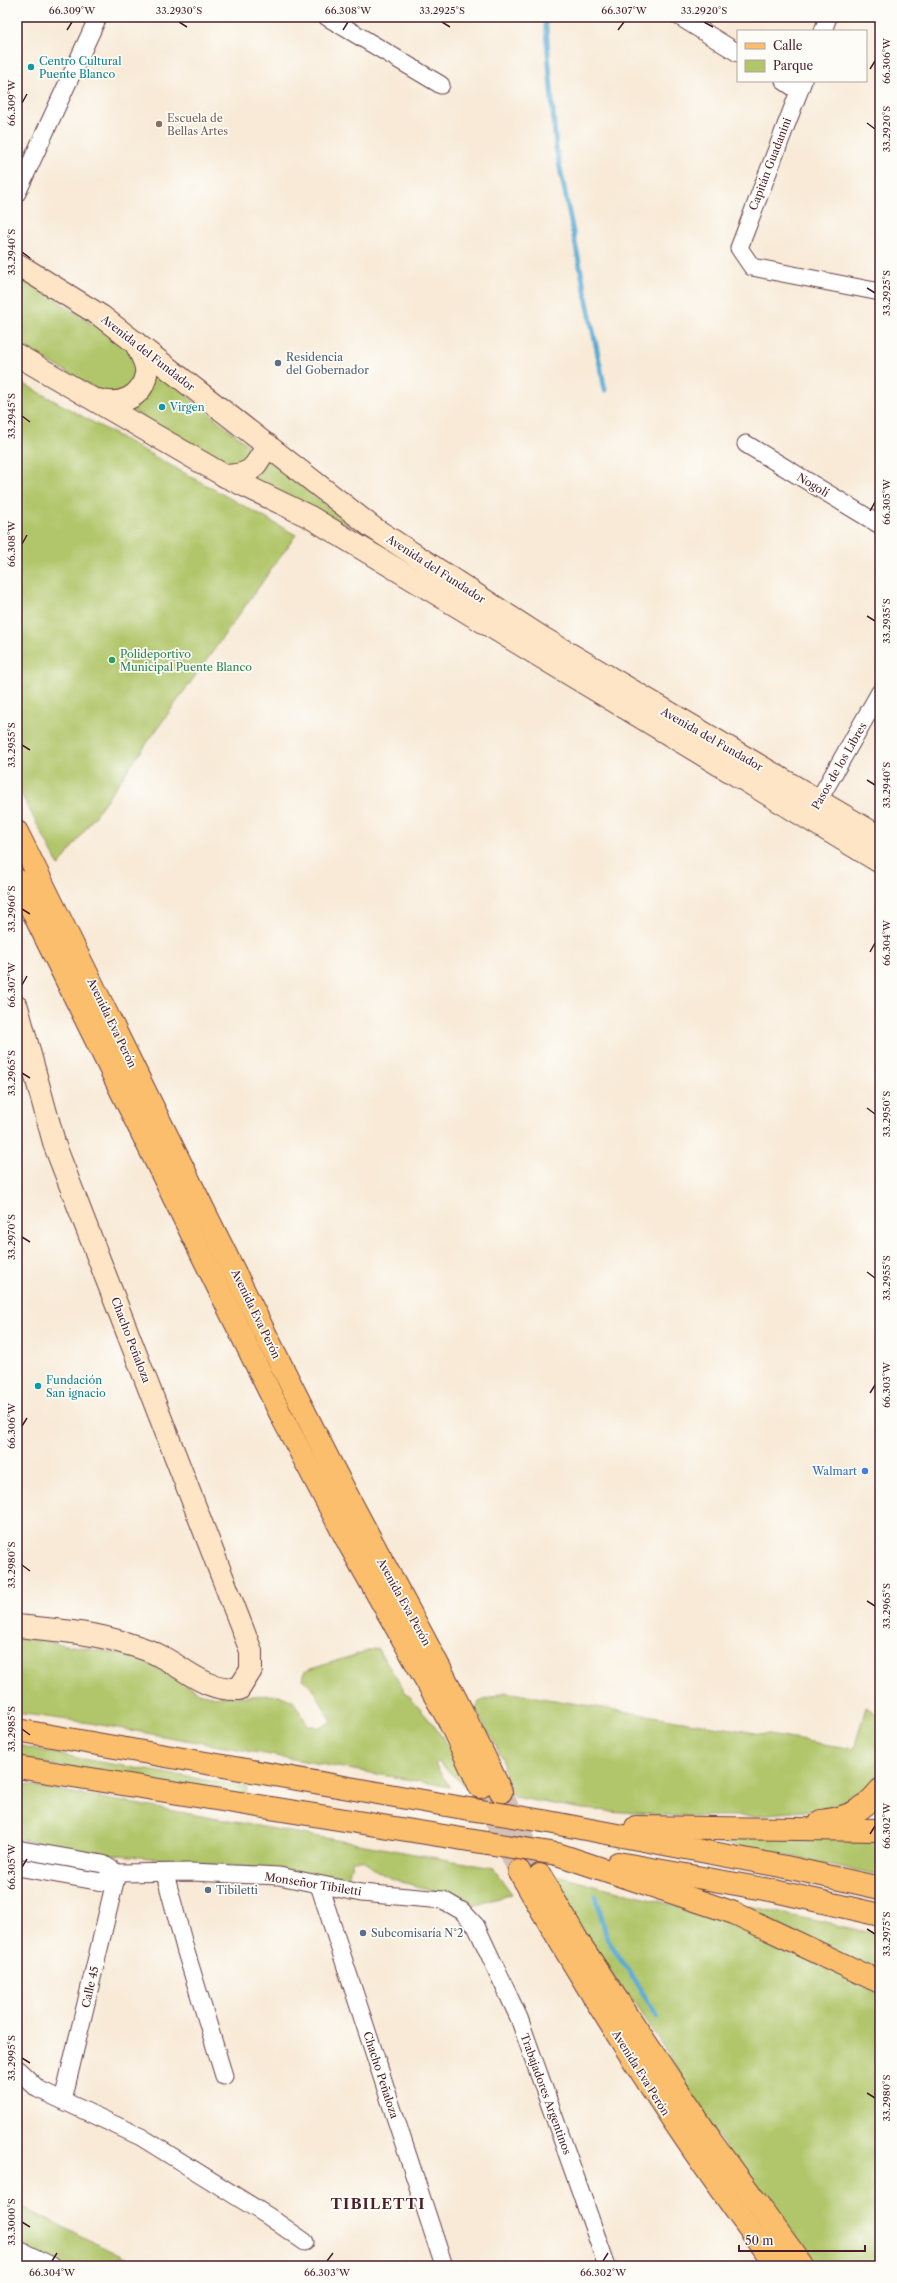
<svg xmlns="http://www.w3.org/2000/svg" width="897" height="2283" font-family="'Libre Caslon Text',serif">
  <style>
    .green { fill: #b1c66a; stroke: #7e724a }
    .lines { fill: none; stroke-linecap: round; stroke-linejoin: round }
    .stream { stroke: #58aad3; stroke-width: 5 }
    .primary-tunnel { stroke: #d5c1b5; stroke-width: 22; stroke-dasharray: 22 11; stroke-linecap: butt }
    .street-casing { stroke: #643d45; stroke-width: 19 }
    .secondary-casing { stroke: #643d45; stroke-width: 24 }
    .primary-casing { stroke: #643d45; stroke-width: 24 }
    .highway-casing { stroke: #643d45; stroke-width: 24 }
    .street { stroke: #fff; stroke-width: 17 }
    .secondary { stroke: #fde5c5; stroke-width: 22 }
    .primary { stroke: #fabe6d; stroke-width: 22 }
    .highway { stroke: #fabe6d; stroke-width: 22 }
    .highway-bridge-casing { stroke: #643d45; stroke-width: 24; stroke-linecap: butt }
    .highway-bridge { stroke: #fabe6d; stroke-width: 22 }
    .ticks { fill: none; stroke: #4a1f2b; stroke-width: 1.5 }
    .culture-dot { fill: #0f9aa8; stroke: #fdfcf7; stroke-width: 1.5 }
    .education-dot { fill: #8d6e63; stroke: #fdfcf7; stroke-width: 1.5 }
    .service-dot { fill: #5c6f8a; stroke: #fdfcf7; stroke-width: 1.5 }
    .leisure-dot { fill: #2e9e5b; stroke: #fdfcf7; stroke-width: 1.5 }
    .shop-dot { fill: #3f7fe0; stroke: #fdfcf7; stroke-width: 1.5 }
    .labels { text-anchor: middle; dominant-baseline: central; stroke-width: 3.5; stroke-linejoin: round; paint-order: stroke }
    .culture-label { font-size: 11px; fill: #0d838f; stroke: #fdfcf7; text-anchor: start }
    .education-label { font-size: 11px; fill: #785e54; stroke: #fdfcf7; text-anchor: start }
    .street-label { font-size: 11px; fill: #4a1f2b; stroke: #fdfcf7 }
    .service-label { font-size: 11px; fill: #4e5e75; stroke: #fdfcf7; text-anchor: start }
    .leisure-label { font-size: 11px; fill: #27864d; stroke: #fdfcf7; text-anchor: start }
    .shop-label { font-size: 11px; fill: #366cbe; stroke: #fdfcf7; text-anchor: end }
    .district-label { font-size: 15px; font-weight: bold; letter-spacing: 1px; fill: #4a1f2b; stroke: #fdfcf7 }
    .neatline { fill: none; stroke: #4a1f2b; stroke-width: 1.5 }
    .ticks-label { font-size: 10px; text-anchor: middle; fill: #4a1f2b }
  </style>
  <rect width="100%" height="100%" fill="#fdfcf7"/>
  <filter id="ink" filterUnits="userSpaceOnUse"><feTurbulence type="fractalNoise" baseFrequency=".025" numOctaves="2"/><feDisplacementMap in="SourceGraphic" scale="8" xChannelSelector="R" yChannelSelector="G"/><feConvolveMatrix kernelMatrix="1 2 1 2 8 2 1 2 1" color-interpolation-filters="sRGB"/></filter>
  <filter id="wash" filterUnits="userSpaceOnUse"><feTurbulence type="fractalNoise" baseFrequency=".012" numOctaves="4" result="noise"/><feDisplacementMap in="SourceGraphic" scale="16" xChannelSelector="R" yChannelSelector="G"/><feGaussianBlur stdDeviation="0.9" result="paint"/><feColorMatrix in="noise" values="0 0 0 0 0 0 0 0 0 0 0 0 0 0 0 0 0 1.4 0 .05"/><feComposite in="paint" operator="in"/></filter>
  <g filter="url(#wash)">
    <rect width="100%" height="100%" fill="#f8ead7"/>
    <g class="green">
      <path d="M17,274L128,347L138,374L129,388L121,394H105L17,343Z"/>
      <path d="M150,366L247,444L250,453L247,464L227,468L126,407Z"/>
      <path d="M17,380L296,535L59,866L17,786Z"/>
      <path d="M268,458L354,528L252,480Z"/>
      <path d="M17,1637L110,1652L138,1659L168,1673L199,1693L215,1697L279,1695L293,1701L308,1725L321,1728L331,1721L316,1693L303,1679L305,1671L377,1648L406,1693L433,1724L449,1747L465,1786L438,1762L435,1764L450,1787L90,1723L17,1713Z"/>
      <path d="M505,1692L854,1749L866,1707L874,1712L880,1721V1780L872,1791L840,1808L745,1816H676L582,1809L513,1797L505,1775L502,1757L475,1709L479,1702Z"/>
      <path d="M17,1745L82,1759L247,1787L245,1798L17,1759Z"/>
      <path d="M17,1783L493,1868L512,1894L470,1907C461,1902 451,1896 441,1893C415,1884 384,1882 364,1860H353L348,1877L340,1883L269,1870L89,1852L17,1839Z"/>
      <path d="M664,1835L880,1836V1875L740,1846Z"/>
      <path d="M548,1874L648,1898L718,1918L880,1993V2266H811L697,2108L678,2069L633,2001L584,1938Z"/>
      <path d="M749,1906L880,1935V1976L747,1911Z"/>
      <path d="M17,2204L141,2266H17Z"/>
    </g>
    <g class="lines">
      <g class="stream">
        <path d="M545,17L556,148L605,390"/>
        <path d="M596,1896L607,1938L658,2017"/>
      </g>
    </g>
  </g>
  <g filter="url(#ink)">
    <g class="lines">
      <g class="primary-tunnel">
        <path d="M480,1787L519,1871"/>
        <path d="M501,1792L540,1875"/>
      </g>
      <defs>
        <g id="street">
          <path d="M327,17L441,85"/>
          <path d="M680,17L738,53"/>
          <path d="M823,31L828,17"/>
          <path d="M784,81L799,91"/>
          <path d="M803,81L739,248L752,267L880,292"/>
          <path d="M17,193L98,17"/>
          <path d="M746,444L880,525"/>
          <path d="M813,810L880,692"/>
          <path d="M17,1849L103,1864L117,1873"/>
          <path d="M17,1867L102,1882L117,1873L192,1872L279,1876L361,1893L443,1900L462,1911L476,1926L519,2018L607,2266"/>
          <path d="M165,1874L186,1952L224,2076"/>
          <path d="M319,1885L444,2266"/>
          <path d="M17,2069L38,2089L141,2137L268,2216L305,2242"/>
          <path d="M63,2100L117,1873"/>
          <path d="M17,2249L52,2266"/>
        </g>
        <g id="secondary">
          <path d="M17,264L101,316L372,527L541,637L880,837"/>
          <path d="M17,355L225,476L310,517L880,862"/>
          <path d="M98,400C118,406 142,399 146,374C148,364 139,351 135,342"/>
          <path d="M225,476C254,475 253,468 268,445"/>
          <path d="M17,1007L55,1146L251,1651V1670L239,1689C205,1690 190,1672 162,1657C152,1651 139,1647 128,1644C92,1632 54,1630 17,1626"/>
        </g>
        <g id="primary">
          <path d="M17,832C122,1043 225,1256 332,1466C388,1575 450,1680 501,1792"/>
          <path d="M17,880L283,1419L349,1544L448,1719L480,1787"/>
          <path d="M519,1871C598,2009 680,2139 777,2266"/>
          <path d="M540,1875L578,1941L711,2140L803,2266"/>
        </g>
        <g id="highway">
          <path d="M17,1730L469,1809"/>
          <path d="M17,1767L487,1843"/>
          <path d="M543,1821L786,1867L880,1888"/>
          <path d="M821,1821C848,1817 862,1812 880,1790"/>
          <path d="M636,1827L880,1830"/>
          <path d="M557,1854L734,1913L880,1982"/>
          <path d="M618,1863L775,1891L880,1915"/>
        </g>
      </defs>
      <use href="#street" class="street-casing"/>
      <use href="#secondary" class="secondary-casing"/>
      <use href="#primary" class="primary-casing"/>
      <use href="#highway" class="highway-casing"/>
      <use href="#street" class="street"/>
      <use href="#secondary" class="secondary"/>
      <use href="#primary" class="primary"/>
      <use href="#highway" class="highway"/>
      <defs>
        <g id="highway-bridge">
          <path d="M469,1809L543,1821"/>
          <path d="M487,1843L557,1854"/>
        </g>
      </defs>
      <use href="#highway-bridge" class="highway-bridge-casing"/>
      <use href="#highway-bridge" class="highway-bridge"/>
    </g>
  </g>
  <path class="ticks" d="M179,22L187,27M442,22L450,27M704,22L713,27M67,30L72,22M343,30L348,22M618,30L624,22M870,69L875,61M22,103L27,94M867,123L875,129M22,252L30,258M867,288L875,293M22,416L30,422M870,511L875,502M22,544L27,535M867,616L875,621M22,745L30,750M867,780L875,785M22,909L30,914M870,952L875,943M22,985L27,976M22,1073L30,1078M867,1108L875,1114M22,1237L30,1242M867,1272L875,1278M870,1393L875,1385M22,1426L27,1418M22,1565L30,1571M867,1601L875,1606M22,1729L30,1735M870,1834L875,1826M22,1867L27,1859M867,1929L875,1934M22,2058L30,2063M867,2093L875,2098M22,2222L30,2227M52,2261L57,2253M327,2261L333,2253M603,2261L608,2253"/>
  <g class="culture-dot">
    <circle cx="31" cy="67" r="4"/>
    <circle cx="162" cy="407" r="4"/>
    <circle cx="38" cy="1386" r="4"/>
  </g>
  <circle class="education-dot" cx="159" cy="124" r="4"/>
  <g class="service-dot">
    <circle cx="278" cy="363" r="4"/>
    <circle cx="208" cy="1890" r="4"/>
    <circle cx="363" cy="1933" r="4"/>
  </g>
  <circle class="leisure-dot" cx="112" cy="660" r="4"/>
  <circle class="shop-dot" cx="865" cy="1471" r="4"/>
  <g class="labels">
    <g class="culture-label">
      <text x="39" y="61">Centro Cultural<tspan x="39" dy="13">Puente Blanco</tspan></text>
      <text x="170" y="407">Virgen</text>
      <text x="46" y="1380">Fundación<tspan x="46" dy="13">San ignacio</tspan></text>
    </g>
    <g class="education-label">
      <text x="167" y="118">Escuela de<tspan x="167" dy="13">Bellas Artes</tspan></text>
    </g>
    <g class="street-label">
      <text transform="translate(770 164) rotate(-69)">Capitán Guadanini</text>
      <text transform="translate(148 353) rotate(38)">Avenida del Fundador</text>
      <text transform="translate(813 485) rotate(31)">Nogolí</text>
      <text transform="translate(436 569) rotate(33)">Avenida del Fundador</text>
      <text transform="translate(712 739) rotate(30)">Avenida del Fundador</text>
      <text transform="translate(839 766) rotate(-60)">Pasos de los Libres</text>
      <text transform="translate(112 1023) rotate(64)">Avenida Eva Perón</text>
      <text transform="translate(256 1314) rotate(64)">Avenida Eva Perón</text>
      <text transform="translate(131 1340) rotate(69)">Chacho Peñaloza</text>
      <text transform="translate(404 1602) rotate(61)">Avenida Eva Perón</text>
      <text transform="translate(313 1884) rotate(9)">Monseñor Tibiletti</text>
      <text transform="translate(90 1987) rotate(-77)">Calle 45</text>
      <text transform="translate(641 2073) rotate(58)">Avenida Eva Perón</text>
      <text transform="translate(381 2075) rotate(72)">Chacho Peñaloza</text>
      <text transform="translate(546 2094) rotate(70)">Trabajadores Argentinos</text>
    </g>
    <g class="service-label">
      <text x="286" y="357">Residencia<tspan x="286" dy="13">del Gobernador</tspan></text>
      <text x="216" y="1890">Tibiletti</text>
      <text x="371" y="1933">Subcomisaría N°2</text>
    </g>
    <g class="leisure-label">
      <text x="120" y="654">Polideportivo<tspan x="120" dy="13">Municipal Puente Blanco</tspan></text>
    </g>
    <g class="shop-label">
      <text x="857" y="1471">Walmart</text>
    </g>
    <g class="district-label">
      <text x="378" y="2203">TIBILETTI</text>
    </g>
  </g>
  <rect width="897" height="2283" fill="none" stroke="#fdfcf7" stroke-width="44"/>
  <rect x="737" y="30" width="130" height="52" fill="#fdfcf7" stroke="#b5a4a5"/>
  <rect x="745" y="43" width="20" height="6" fill="#fabe6d" stroke="#b5a4a5"/>
  <text x="773" y="50" font-size="12" fill="#4a1f2b">Calle</text>
  <rect x="745" y="60" width="20" height="12" fill="#b1c66a" stroke="#b5a4a5"/>
  <text x="773" y="70" font-size="12" fill="#4a1f2b">Parque</text>
  <path d="M739 2245v6h126v-6" fill="none" stroke="#4a1f2b" stroke-width="2"/>
  <text x="745" y="2245" font-size="12" fill="#4a1f2b" stroke="#fdfcf7" stroke-width="3" paint-order="stroke">50 m</text>
  <rect x="22" y="22" width="853" height="2239" class="neatline"/>
  <g class="ticks-label">
    <text x="72" y="14">66.309°W</text>
    <text x="179" y="14">33.2930°S</text>
    <text x="348" y="14">66.308°W</text>
    <text x="442" y="14">33.2925°S</text>
    <text x="624" y="14">66.307°W</text>
    <text x="704" y="14">33.2920°S</text>
    <text transform="translate(886 61) rotate(-90)" y="4">66.306°W</text>
    <text transform="translate(11 103) rotate(-90)" y="4">66.309°W</text>
    <text transform="translate(886 129) rotate(-90)" y="4">33.2920°S</text>
    <text transform="translate(11 252) rotate(-90)" y="4">33.2940°S</text>
    <text transform="translate(886 293) rotate(-90)" y="4">33.2925°S</text>
    <text transform="translate(11 416) rotate(-90)" y="4">33.2945°S</text>
    <text transform="translate(886 502) rotate(-90)" y="4">66.305°W</text>
    <text transform="translate(11 544) rotate(-90)" y="4">66.308°W</text>
    <text transform="translate(886 621) rotate(-90)" y="4">33.2935°S</text>
    <text transform="translate(11 745) rotate(-90)" y="4">33.2955°S</text>
    <text transform="translate(886 785) rotate(-90)" y="4">33.2940°S</text>
    <text transform="translate(11 909) rotate(-90)" y="4">33.2960°S</text>
    <text transform="translate(886 943) rotate(-90)" y="4">66.304°W</text>
    <text transform="translate(11 985) rotate(-90)" y="4">66.307°W</text>
    <text transform="translate(11 1073) rotate(-90)" y="4">33.2965°S</text>
    <text transform="translate(886 1114) rotate(-90)" y="4">33.2950°S</text>
    <text transform="translate(11 1237) rotate(-90)" y="4">33.2970°S</text>
    <text transform="translate(886 1278) rotate(-90)" y="4">33.2955°S</text>
    <text transform="translate(886 1385) rotate(-90)" y="4">66.303°W</text>
    <text transform="translate(11 1426) rotate(-90)" y="4">66.306°W</text>
    <text transform="translate(11 1565) rotate(-90)" y="4">33.2980°S</text>
    <text transform="translate(886 1606) rotate(-90)" y="4">33.2965°S</text>
    <text transform="translate(11 1729) rotate(-90)" y="4">33.2985°S</text>
    <text transform="translate(886 1826) rotate(-90)" y="4">66.302°W</text>
    <text transform="translate(11 1867) rotate(-90)" y="4">66.305°W</text>
    <text transform="translate(886 1934) rotate(-90)" y="4">33.2975°S</text>
    <text transform="translate(11 2058) rotate(-90)" y="4">33.2995°S</text>
    <text transform="translate(886 2098) rotate(-90)" y="4">33.2980°S</text>
    <text transform="translate(11 2222) rotate(-90)" y="4">33.3000°S</text>
    <text x="52" y="2276">66.304°W</text>
    <text x="327" y="2276">66.303°W</text>
    <text x="603" y="2276">66.302°W</text>
  </g>
</svg>
